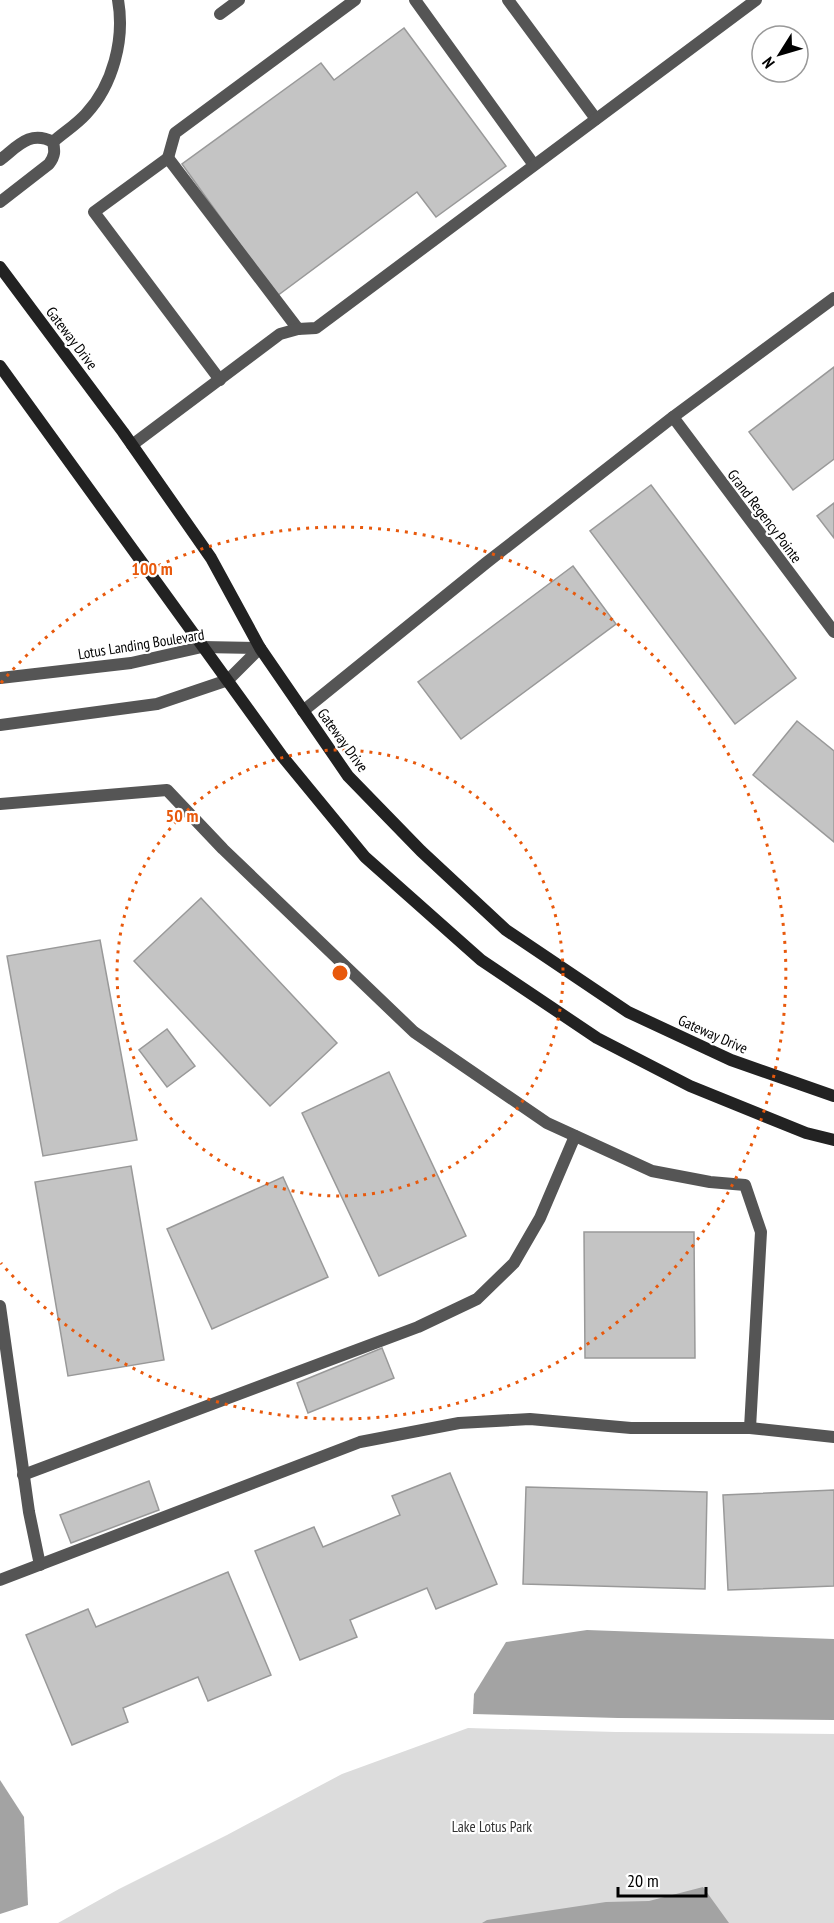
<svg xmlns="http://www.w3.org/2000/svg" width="834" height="1923" font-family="'PT Sans Narrow',sans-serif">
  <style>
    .green { fill: #dcdcdc }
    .water { fill: #a3a3a3 }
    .building { fill: #c4c4c4; stroke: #999; stroke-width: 1.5 }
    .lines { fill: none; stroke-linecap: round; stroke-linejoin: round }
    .lane { stroke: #555; stroke-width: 12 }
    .street { stroke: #555; stroke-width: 12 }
    .secondary { stroke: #222; stroke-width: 12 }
    .ring { fill: none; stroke: #e8590c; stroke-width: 3; stroke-dasharray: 3 6 }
    .labels { text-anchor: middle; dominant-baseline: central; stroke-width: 4.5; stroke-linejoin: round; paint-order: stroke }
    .street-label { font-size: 15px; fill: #000; stroke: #fff }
    .park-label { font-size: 15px; fill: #333; stroke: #fff }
    .centre { fill: #e8590c; stroke: #fff; stroke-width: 3 }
    .ring-label { font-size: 18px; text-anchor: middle; font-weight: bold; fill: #e8590c; stroke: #fff; stroke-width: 4.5; stroke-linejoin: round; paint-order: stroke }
  </style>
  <rect width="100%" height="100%" fill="#fff"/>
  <path class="green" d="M468,1728L616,1732L834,1734V1923H58L119,1889L227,1835L342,1774Z"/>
  <g class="water">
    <path d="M587,1630L834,1639V1720L618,1718L473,1714L474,1694L506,1642Z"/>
    <path d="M0,1780L24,1817L28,1905L0,1914Z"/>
    <path d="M703,1887L729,1923H482L487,1920L606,1902L649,1901Z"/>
  </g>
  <g class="building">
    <path d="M404,28L506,166L436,217L417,192L277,296L182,164L321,63L334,80Z"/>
    <path d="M834,367V459L793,490L749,432Z"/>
    <path d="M651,485L796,678L735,724L590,531Z"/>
    <path d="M834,503V538L817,516Z"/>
    <path d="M573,566L616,624L461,739L418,682Z"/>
    <path d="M797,721L834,751V842L753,775Z"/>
    <path d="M201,898L337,1043L270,1106L134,961Z"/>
    <path d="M100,940L137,1140L43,1156L7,956Z"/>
    <path d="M167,1029L195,1066L167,1087L139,1050Z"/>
    <path d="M389,1072L466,1236L379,1276L302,1113Z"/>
    <path d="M131,1166L164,1360L68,1376L35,1182Z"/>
    <path d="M283,1177L328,1277L212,1329L167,1229Z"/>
    <path d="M584,1232H694L695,1358H585Z"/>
    <path d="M382,1348L394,1378L308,1413L297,1383Z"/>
    <path d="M450,1473L497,1584L436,1609L427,1588L350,1620L357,1637L300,1660L255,1551L314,1527L323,1547L400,1515L392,1496Z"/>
    <path d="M149,1481L159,1510L71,1543L60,1515Z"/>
    <path d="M526,1487L707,1492L705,1589L523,1584Z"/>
    <path d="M834,1490V1586L728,1590L723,1495Z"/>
    <path d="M228,1572L271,1675L208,1701L198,1677L123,1708L128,1722L72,1745L26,1635L88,1609L96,1627Z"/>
  </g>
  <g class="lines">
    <g class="lane">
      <path d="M415,0L534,165"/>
      <path d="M508,0L596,119"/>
      <path d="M220,14L239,0"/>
      <path d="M53,142C63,133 76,125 86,114C113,85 125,39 118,0"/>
      <path d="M168,158L175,133L355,0"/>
      <path d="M0,160C18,146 30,130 53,142"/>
      <path d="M0,202L49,164C55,156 55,151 53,142"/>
      <path d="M220,380L94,212L168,158L298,329"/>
      <path d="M673,417L834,632"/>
      <path d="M132,445L280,334L298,329L316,328L756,0"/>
      <path d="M303,711L486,563L673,417L834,298"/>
    </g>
    <g class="street">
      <path d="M0,678L131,663L202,647L260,648"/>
      <path d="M0,725L157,704L228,680L260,648"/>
      <path d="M0,804L167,790L223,849L414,1032L547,1123L652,1171L710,1182L745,1185L761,1232L750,1428"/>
      <path d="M0,1306L29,1512L40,1565"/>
      <path d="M23,1475L418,1327L477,1299L514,1263L540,1218L575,1136"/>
      <path d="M0,1580L360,1442L459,1423L530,1419L631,1428H750L834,1437"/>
    </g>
    <g class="secondary">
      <path d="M0,267L123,432L211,558L260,648L348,776L421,851L506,930L628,1012L731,1060L834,1096"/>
      <path d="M0,366L282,756L365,857L481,960L597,1038L690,1086L806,1133L834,1140"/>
    </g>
  </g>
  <g class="ring">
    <circle cx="340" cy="973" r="223"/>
    <path d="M1 683A446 446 0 1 1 1 1263"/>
  </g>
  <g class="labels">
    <g class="street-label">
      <text transform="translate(72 338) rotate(53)">Gateway Drive</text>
      <text transform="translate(765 516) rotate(53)">Grand Regency Pointe</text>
      <text transform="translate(141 644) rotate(-9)">Lotus Landing Boulevard</text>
      <text transform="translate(343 740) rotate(54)">Gateway Drive</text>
      <text transform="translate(713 1034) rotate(24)">Gateway Drive</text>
    </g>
    <g class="park-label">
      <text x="492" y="1826">Lake Lotus Park</text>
    </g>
  </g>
  <circle cx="340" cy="973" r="9" class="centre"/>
  <g class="ring-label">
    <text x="152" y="575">100 m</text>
    <text x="182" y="822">50 m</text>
  </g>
  <g transform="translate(780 54) rotate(233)"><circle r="28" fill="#ffffff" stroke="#999999" stroke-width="1.5"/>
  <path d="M0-4.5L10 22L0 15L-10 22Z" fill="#000000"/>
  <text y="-9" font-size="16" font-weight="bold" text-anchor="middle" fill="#000000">N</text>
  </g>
  <path d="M618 1887v9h88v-9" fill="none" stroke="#000000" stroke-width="3"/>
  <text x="627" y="1887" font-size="18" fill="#000000" stroke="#ffffff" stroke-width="4.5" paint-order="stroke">20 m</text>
</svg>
